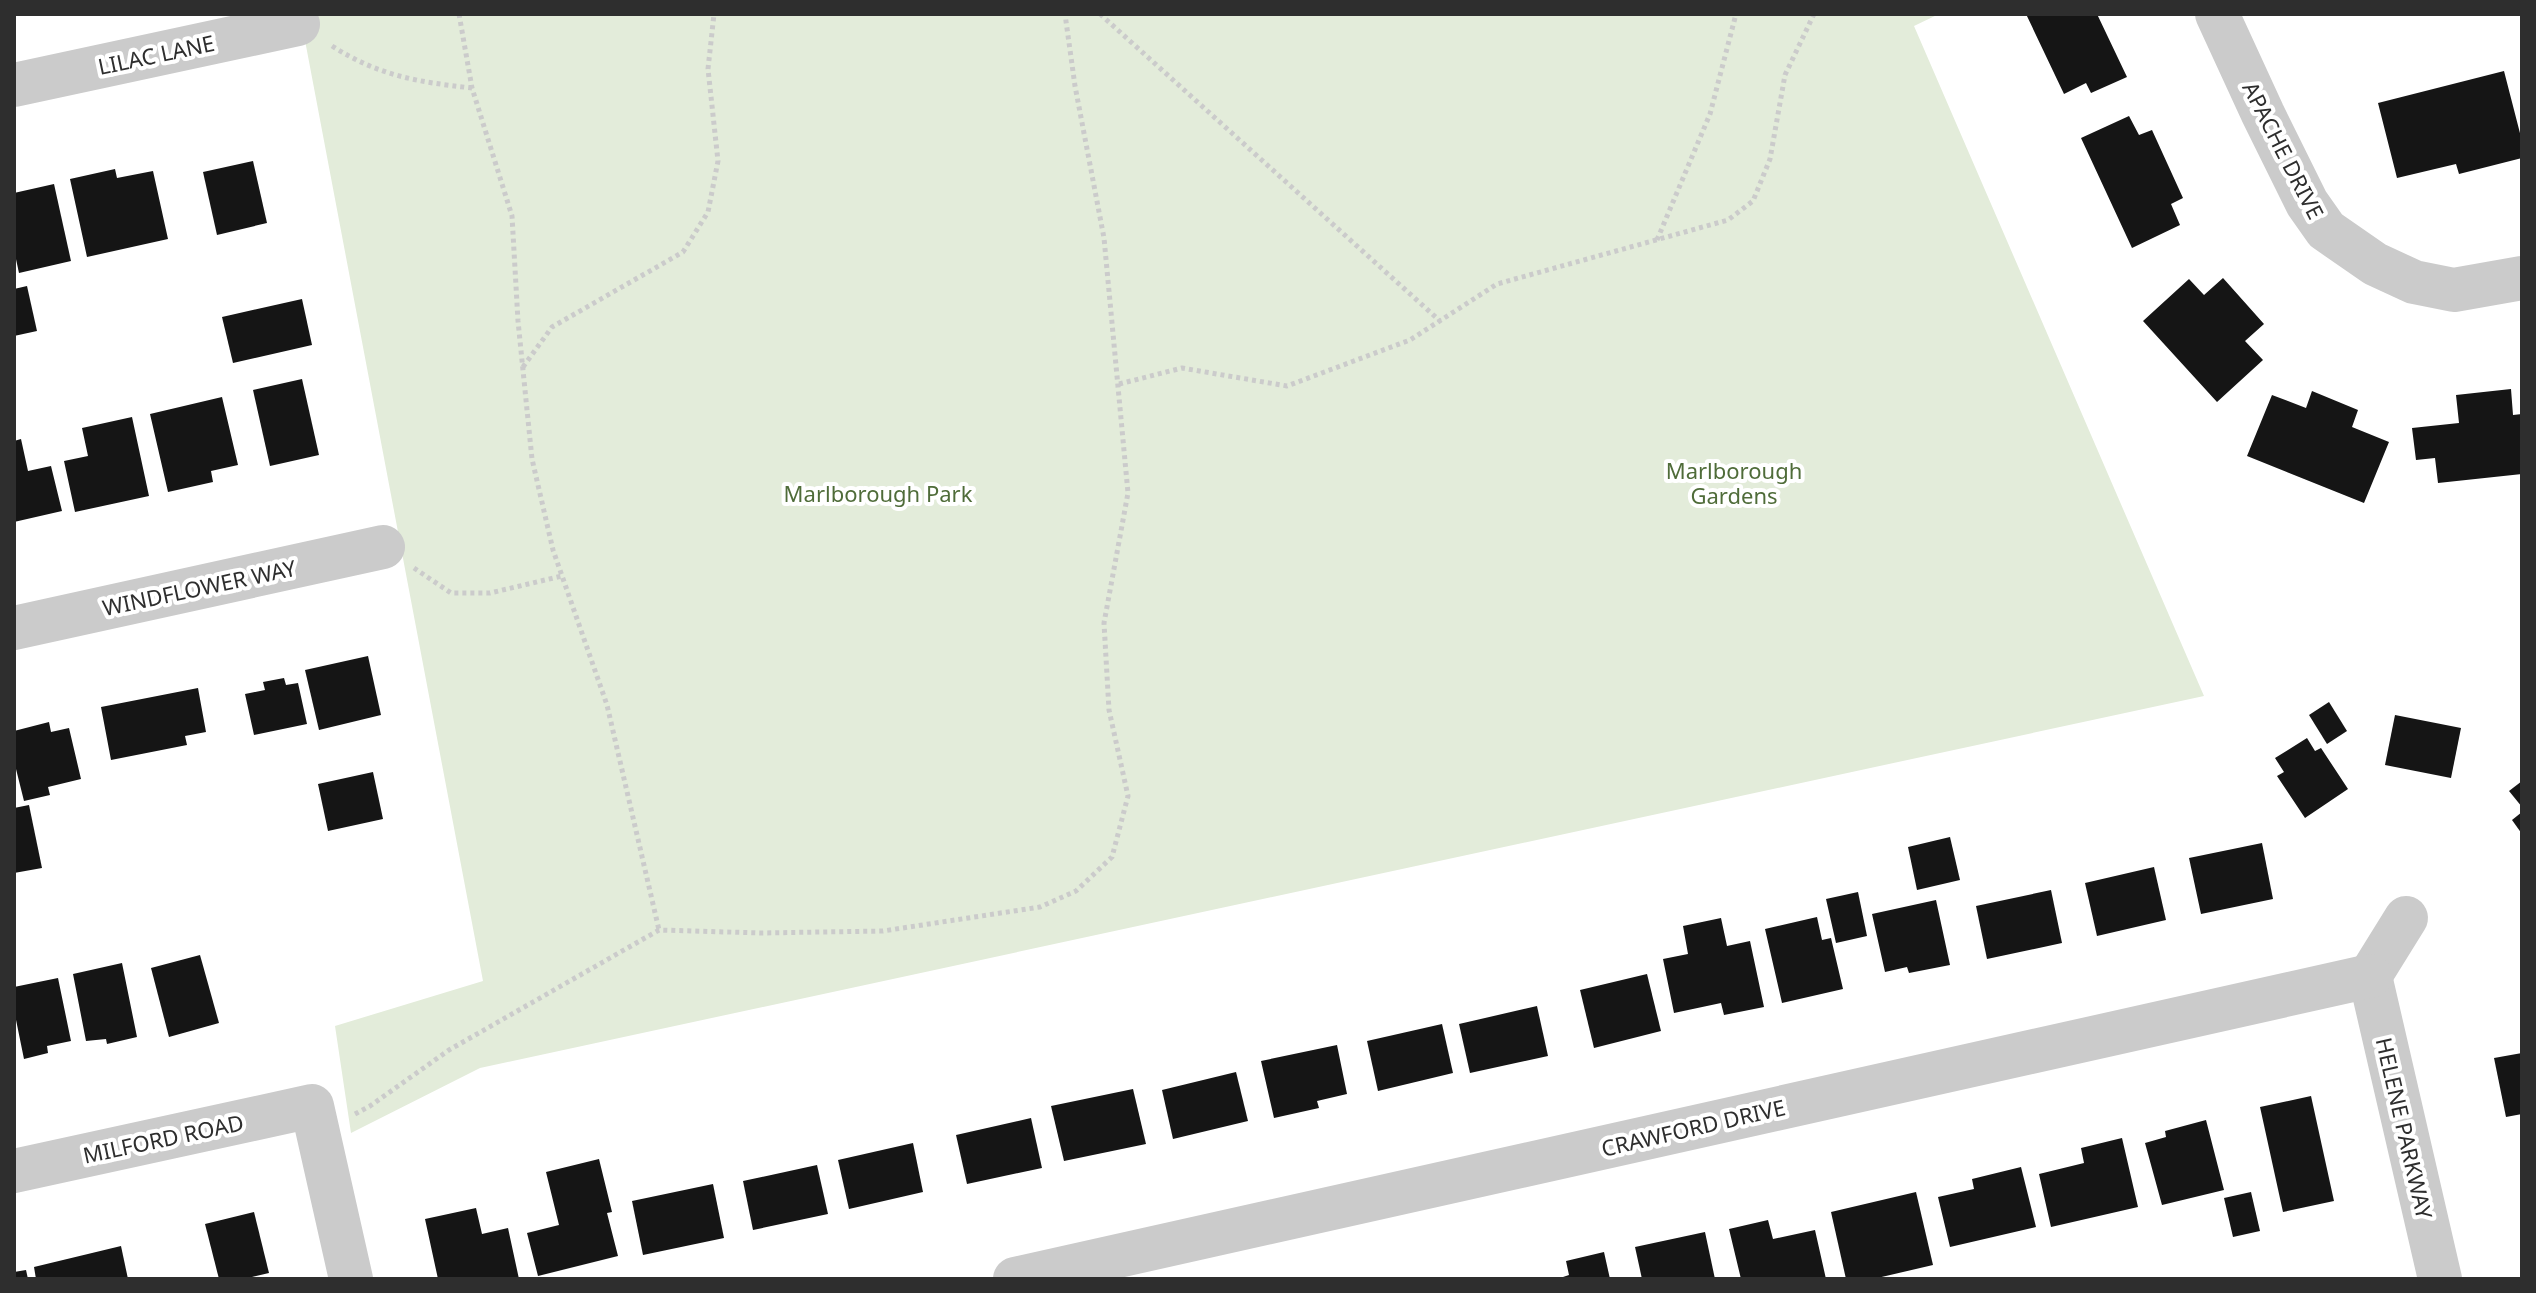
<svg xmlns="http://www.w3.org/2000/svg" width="2536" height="1293" font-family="'Noto Sans',sans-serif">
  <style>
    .green { fill: #e3ecda }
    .building { fill: #151515 }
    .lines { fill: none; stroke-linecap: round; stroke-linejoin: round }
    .path { stroke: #cbcbcb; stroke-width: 5; stroke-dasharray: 4 4; stroke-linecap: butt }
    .minor { stroke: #cbcbcb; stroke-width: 44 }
    .labels { text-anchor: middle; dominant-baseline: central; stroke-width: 8; stroke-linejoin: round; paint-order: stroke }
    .street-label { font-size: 22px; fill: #2e2e2e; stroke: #fff }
    .park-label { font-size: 22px; fill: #4f6c39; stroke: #fff }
  </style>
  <rect width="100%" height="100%" fill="#fff"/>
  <path class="green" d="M300,14H1939L1914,26L2204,696L480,1068L351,1133L335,1026L483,981Z"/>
  <g class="building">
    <path d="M2026,14H2097L2127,77L2091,93L2086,83L2064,94Z"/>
    <path d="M2504,71L2522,141V158L2459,174L2456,164L2397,178L2378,103Z"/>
    <path d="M2129,116L2139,135L2152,130L2183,198L2171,204L2180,225L2132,248L2081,138Z"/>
    <path d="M253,161L267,223L217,235L203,172Z"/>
    <path d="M115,169L117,178L153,171L168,239L87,257L70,179Z"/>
    <path d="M54,184L71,261L19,273L14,250V193Z"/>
    <path d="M2223,278L2264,324L2245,341L2263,360L2217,402L2143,321L2189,279L2204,295Z"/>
    <path d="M27,286L37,331L14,336V289Z"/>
    <path d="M302,299L312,345L233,363L222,317Z"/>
    <path d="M302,379L319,455L270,466L253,390Z"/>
    <path d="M2511,389L2513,415L2522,414V474L2438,483L2435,458L2416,460L2412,428L2459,423L2456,395Z"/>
    <path d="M2312,391L2358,410L2352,427L2389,442L2364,503L2247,456L2272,395L2306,408Z"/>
    <path d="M222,397L238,465L211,471L213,482L168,492L150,414Z"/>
    <path d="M132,417L149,496L75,512L64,461L88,456L82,428Z"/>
    <path d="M21,439L28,471L51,466L62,511L14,522V441Z"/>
    <path d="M368,656L381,715L319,730L305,670Z"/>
    <path d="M284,678L286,685L298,683L307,724L254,735L245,694L265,690L263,682Z"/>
    <path d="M198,688L206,732L185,736L187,745L111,760L101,707Z"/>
    <path d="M2329,702L2347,731L2327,744L2309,715Z"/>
    <path d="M2395,715L2461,728L2451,778L2385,765Z"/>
    <path d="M49,722L51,732L69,728L81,779L48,787L50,795L24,801L14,761V731Z"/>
    <path d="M2307,738L2315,751L2321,748L2348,789L2305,818L2277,776L2284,772L2275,758Z"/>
    <path d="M373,772L383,819L328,831L318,784Z"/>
    <path d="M2522,781V807L2509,791Z"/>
    <path d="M29,805L42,868L14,873V808Z"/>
    <path d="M2522,812V834L2512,820Z"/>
    <path d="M1950,837L1960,880L1917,890L1908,847Z"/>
    <path d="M2262,843L2273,899L2201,914L2189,858Z"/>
    <path d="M2154,867L2166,920L2097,936L2085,883Z"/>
    <path d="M2051,890L2062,943L1987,959L1976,906Z"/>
    <path d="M1858,892L1867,936L1836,943L1826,899Z"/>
    <path d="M1936,900L1950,965L1909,973L1907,967L1885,972L1872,914Z"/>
    <path d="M1817,917L1822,940L1831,938L1843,989L1782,1003L1765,929Z"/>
    <path d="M1721,918L1727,946L1750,941L1764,1007L1724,1015L1721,1003L1674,1013L1663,959L1688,954L1683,926Z"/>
    <path d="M200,955L219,1023L169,1037L151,968Z"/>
    <path d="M122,963L137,1037L107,1044L106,1039L86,1041L73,974Z"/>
    <path d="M1647,974L1661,1031L1594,1048L1580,990Z"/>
    <path d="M58,978L71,1041L47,1046L48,1053L24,1059L14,1010V987Z"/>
    <path d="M1537,1006L1548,1056L1470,1073L1459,1024Z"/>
    <path d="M1442,1024L1453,1073L1378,1091L1367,1041Z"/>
    <path d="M1337,1045L1347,1094L1317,1101L1319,1108L1274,1118L1261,1061Z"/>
    <path d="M2522,1053V1114L2506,1117L2494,1058Z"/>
    <path d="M1236,1072L1248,1121L1173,1139L1162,1090Z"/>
    <path d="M1133,1089L1146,1144L1064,1161L1051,1106Z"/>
    <path d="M2311,1096L2334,1201L2283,1212L2260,1107Z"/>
    <path d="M1031,1118L1042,1168L967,1184L956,1135Z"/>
    <path d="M2206,1120L2224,1190L2162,1205L2145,1143L2166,1137L2165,1131Z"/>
    <path d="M2122,1138L2138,1207L2051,1227L2039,1174L2084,1163L2081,1148Z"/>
    <path d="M913,1143L923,1192L849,1209L838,1160Z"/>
    <path d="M599,1159L612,1212L607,1213L618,1256L538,1276L527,1233L559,1225L546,1172Z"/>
    <path d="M817,1165L828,1214L753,1230L743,1181Z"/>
    <path d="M2021,1167L2036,1227L1950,1247L1938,1197L1974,1189L1972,1179Z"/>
    <path d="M713,1184L724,1238L643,1255L632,1201Z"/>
    <path d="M1916,1192L1933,1265L1873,1279H1846L1831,1212Z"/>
    <path d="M2251,1192L2260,1231L2233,1237L2224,1198Z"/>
    <path d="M476,1208L482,1234L508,1228L519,1279H438L425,1219Z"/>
    <path d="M254,1212L269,1273L244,1279H219L205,1224Z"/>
    <path d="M1768,1220L1773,1239L1815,1230L1826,1279H1741L1729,1229Z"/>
    <path d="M1705,1232L1715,1279H1642L1635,1247Z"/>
    <path d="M121,1246L128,1279H36L34,1267Z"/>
    <path d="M1604,1252L1610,1279H1557L1569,1275L1566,1261Z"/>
    <path d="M26,1270L28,1279H14V1272Z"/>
  </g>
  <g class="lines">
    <g class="path">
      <path d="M459,14L472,88L512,216L518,321L532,459L553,550L607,705L659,930"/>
      <path d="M1100,14L1440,321"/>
      <path d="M332,46C379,76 418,82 472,88"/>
      <path d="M1657,240L1710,114L1736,14"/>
      <path d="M523,367L552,327L683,252L708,212L718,161L708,69L714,14"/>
      <path d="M1119,384L1182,368L1287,386L1410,340L1497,284L1728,220L1753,201L1770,159L1785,75L1814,14"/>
      <path d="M414,568L451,593H490L562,576"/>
      <path d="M355,1114L370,1106L449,1050L659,930L761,933L883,931L1040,907L1076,891L1112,857L1128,796L1109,710L1104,623L1128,493L1104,238L1075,86L1065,14"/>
    </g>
    <g class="minor">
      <path d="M2217,14L2263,114L2307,203L2326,230L2375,264L2414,282L2454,290L2522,278"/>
      <path d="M14,85L298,24"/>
      <path d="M14,628L383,547"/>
      <path d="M2370,976L2440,1279"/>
      <path d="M2370,976L2406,918"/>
      <path d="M14,1171L312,1106L351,1279"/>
      <path d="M1015,1279L2370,976"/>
    </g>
  </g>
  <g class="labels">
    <g class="street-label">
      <text transform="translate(156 54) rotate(-12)">LILAC LANE</text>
      <text transform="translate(2284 150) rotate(63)">APACHE DRIVE</text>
      <text transform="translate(199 587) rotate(-12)">WINDFLOWER WAY</text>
      <text transform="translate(1693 1127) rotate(-13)">CRAWFORD DRIVE</text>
      <text transform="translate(2405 1128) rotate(77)">HELENE PARKWAY</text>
      <text transform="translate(163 1138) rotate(-12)">MILFORD ROAD</text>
    </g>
    <g class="park-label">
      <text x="1734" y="470">Marlborough<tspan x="1734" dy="25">Gardens</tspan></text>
      <text x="878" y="493">Marlborough Park</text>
    </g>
  </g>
  <rect width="2536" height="1293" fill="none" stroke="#2e2e2e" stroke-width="32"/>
</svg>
